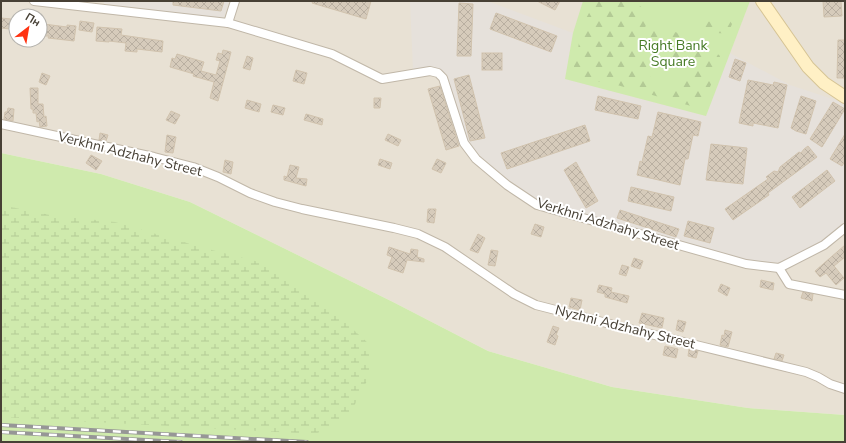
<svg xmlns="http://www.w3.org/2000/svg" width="846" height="443" font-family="'Nunito Sans',sans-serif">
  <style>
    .residential { fill: #e8e1d4; fill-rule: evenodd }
    .industrial { fill: #e6e1db }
    .green { fill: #cfeaad }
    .forest { fill: url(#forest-firs) }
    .wetland { fill: url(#wetland-marsh) }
    .building { fill: url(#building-cross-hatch); stroke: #d1c3ae }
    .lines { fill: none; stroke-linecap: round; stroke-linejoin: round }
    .street-casing { stroke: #c0b7a8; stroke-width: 10 }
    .secondary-casing { stroke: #d6c494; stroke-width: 14 }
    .street { stroke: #fff; stroke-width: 8 }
    .secondary { stroke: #fff0c5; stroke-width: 12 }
    .rail-casing { stroke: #969696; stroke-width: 4 }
    .rail { stroke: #fff; stroke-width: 2.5; stroke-dasharray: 8; stroke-linecap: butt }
    .labels { text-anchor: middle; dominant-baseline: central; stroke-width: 4; stroke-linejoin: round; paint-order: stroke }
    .park-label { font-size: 14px; fill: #477b26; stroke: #fff }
    .street-label { font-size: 14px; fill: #474035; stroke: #fff }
  </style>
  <defs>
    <pattern id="forest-firs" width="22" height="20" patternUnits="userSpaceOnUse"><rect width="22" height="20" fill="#cfeaad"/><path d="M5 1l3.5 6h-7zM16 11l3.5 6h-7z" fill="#b3ca95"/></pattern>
    <pattern id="wetland-marsh" width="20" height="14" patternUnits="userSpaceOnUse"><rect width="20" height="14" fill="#cfeaad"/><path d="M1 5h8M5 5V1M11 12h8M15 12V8" fill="none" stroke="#b3ca95"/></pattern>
    <pattern id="building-cross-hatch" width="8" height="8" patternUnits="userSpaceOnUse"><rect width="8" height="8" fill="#d6cbbb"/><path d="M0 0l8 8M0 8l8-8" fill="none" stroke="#b9afa1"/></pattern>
  </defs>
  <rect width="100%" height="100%" fill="#f4f0e6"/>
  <path class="residential" d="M1,1H845V415L748,408L612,387L488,351L393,302L190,202L101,174L1,153ZM16,16H40V40H16Z"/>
  <g class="industrial">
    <path d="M104,1H229L224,18L104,4Z"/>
    <path d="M410,1H484L490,2L573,33L565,79L706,116L730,53L790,85L845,103V222L822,241L779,263L746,260L539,201L510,181L479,155L473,148L468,141L447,76L440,69L430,67L413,70Z"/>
  </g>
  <g class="green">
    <path d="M583,1H750L706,116L565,79L573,33Z"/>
    <path d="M1,153L101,174L190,202L393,302L488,351L612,387L748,408L845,415V442H1Z"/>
  </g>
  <g class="forest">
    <path d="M591,1H630L649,11V19L640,38V45L645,57L647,68L653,83L665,91C678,87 686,80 685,65L672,60L662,59L655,56L647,46L646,39L652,31L664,29L682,34L702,44L711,48L720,56C716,74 710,91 699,106H691L610,83L591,81L574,71V60L578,49L580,36L584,22L589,13Z"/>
    <path d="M721,18C726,17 729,19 732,24L730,29L727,33C719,34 706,32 702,26L703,22L714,21Z"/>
  </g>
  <path class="wetland" d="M1,205L50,215L115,222L204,248L267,264L322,301L369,344V377L354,406L339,424L315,434L1,417Z"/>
  <g class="building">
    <path d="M173,1H224L221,11L173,5Z"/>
    <path d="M313,1H371L366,19L312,3Z"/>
    <path d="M537,1H560L555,10Z"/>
    <path d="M823,1H841L842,16L824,17Z"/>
    <path d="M459,3L473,4L471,56H457Z"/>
    <path d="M496,13L557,36L551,52L490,29Z"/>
    <path d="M1,18L11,19L10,29L1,28Z"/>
    <path d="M80,21L94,23L92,32L79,30Z"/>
    <path d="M44,24L67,27V25L76,26L74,41L48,38L49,36H42Z"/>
    <path d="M97,27L122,29L121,35L163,41L162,52L137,49V52L125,51L126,43L109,41V42L96,41Z"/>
    <path d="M838,40H845V78H837Z"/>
    <path d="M223,50L231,52L218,101L210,98L214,82L193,76L194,74L170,67L172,58L175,59L177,54L204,62L201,71L216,75L220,61L216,60L218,53L222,54Z"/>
    <rect x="482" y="53" width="20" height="17"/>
    <path d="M247,56L253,58L250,70L243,68Z"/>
    <path d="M735,59L746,63L740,81L729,77Z"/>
    <path d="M296,70L307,73L304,84L293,81Z"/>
    <path d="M42,73L50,76L46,85L39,82Z"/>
    <path d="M469,75L485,138L470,141L454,79Z"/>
    <path d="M748,80L773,85L774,82L787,85L778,128L753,123V126L739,123Z"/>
    <path d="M440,86L459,146L446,150L428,89Z"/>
    <path d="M30,88H38V104H43L44,117L46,116L47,126L40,127L39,121L37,122L36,113H33V109H31Z"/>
    <path d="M598,96L641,106L638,119L595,110Z"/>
    <path d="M801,96L816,101L806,134L796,131L791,128Z"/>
    <path d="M374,98H381L380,108H374Z"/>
    <path d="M247,100L261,104L259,112L245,108Z"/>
    <path d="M833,102L845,109L822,147L810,139Z"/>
    <path d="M273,105L285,108L283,115L271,112Z"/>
    <path d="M8,108L14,109L13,121L4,119L5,112H7Z"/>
    <path d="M171,111L180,115L175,124L166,120Z"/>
    <path d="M658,112L701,122L698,136L693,135L688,159H685L680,185L637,175L640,161L642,162L648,136L652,137Z"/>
    <path d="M306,114L323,119L322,125L304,120Z"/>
    <path d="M585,125L590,141L507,169L501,153Z"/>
    <path d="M100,133L108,135L106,141L99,140Z"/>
    <path d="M388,134L401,140L398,146L385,140Z"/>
    <path d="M845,134V161L842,166L830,159Z"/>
    <path d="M167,135L176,137L173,153L165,152Z"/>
    <path d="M711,144L747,148L743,184L706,180Z"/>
    <path d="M808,146L817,157L768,193L769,195L733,220L725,209L768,179L766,177L774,171L778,172L780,167L799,152L801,153L804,149Z"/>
    <path d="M91,155L102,161L96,170L86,163Z"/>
    <path d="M380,159L392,163L390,169L378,165Z"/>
    <path d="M437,159L446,163L441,173L432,169Z"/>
    <path d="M225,160L233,162L231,174L223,172Z"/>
    <path d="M576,162L598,201L586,208L564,170Z"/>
    <path d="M290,165L299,167L296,178L307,179L306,186L284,180V176L287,177Z"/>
    <path d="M827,170L835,181L800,208L792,197Z"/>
    <path d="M631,187L674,197L671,211L628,201Z"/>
    <path d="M428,209H436L434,223L427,222Z"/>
    <path d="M620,210L679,229L676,237L617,218Z"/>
    <path d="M688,221L714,228L710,243L684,236Z"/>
    <path d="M535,224L544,227L541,237L531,234Z"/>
    <path d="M478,234L485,238L478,253L470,250Z"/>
    <path d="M845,245V257L834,266L844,278L836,285L826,273L820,277L815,271Z"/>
    <path d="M389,247L410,254L411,249L418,250L417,257L424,259V262L407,260L403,273L388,268L392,257L387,255Z"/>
    <path d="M491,250L498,251L495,266L488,265Z"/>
    <path d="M634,258L643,261L640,269L631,266Z"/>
    <path d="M622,265L629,267L626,276L619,274Z"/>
    <path d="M761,280L774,283L773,290L760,287Z"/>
    <path d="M721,284L730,288L727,296L718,291Z"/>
    <path d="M599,285L612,288L611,292L629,296L627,303L605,297V294L597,292Z"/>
    <path d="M803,292L813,294L812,301L801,298Z"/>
    <path d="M571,298L582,300L580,310L569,307Z"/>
    <path d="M642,313L664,318L662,328L639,323Z"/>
    <path d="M678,320L686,322L683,332L676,330Z"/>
    <path d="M553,326L559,328L556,335L558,336L555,345L547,342Z"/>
    <path d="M725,330L732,332L728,347L720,345L722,335L724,336Z"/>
    <path d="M665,346L678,349L676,358L663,355Z"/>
    <path d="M689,349L698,351L696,358L688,356Z"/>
    <path d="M776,353L784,355L782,361L774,359Z"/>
  </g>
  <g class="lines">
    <defs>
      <g id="street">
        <path d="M34,1L228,23L332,54L382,79L430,71L438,73L443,78L464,143L476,159L507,185L537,205L746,264L779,268L824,245L845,228"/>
        <path d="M228,23L235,1"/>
        <path d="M1,124L154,157L193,167L218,177L250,193L275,202L302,209L394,228L418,234L445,247L514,294L536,305L626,328L806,372L818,377L830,384L845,389"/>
        <path d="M779,268L789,284L845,295"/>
      </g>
      <path id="secondary" d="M762,1L808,67L824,83L845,97"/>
    </defs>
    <use href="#street" class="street-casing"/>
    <use href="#secondary" class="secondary-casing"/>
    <use href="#street" class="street"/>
    <use href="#secondary" class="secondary"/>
    <defs>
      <g id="rail">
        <path d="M1,425L307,442"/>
        <path d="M1,432L181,442"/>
      </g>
    </defs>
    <use href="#rail" class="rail-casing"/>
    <use href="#rail" class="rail"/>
  </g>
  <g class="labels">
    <g class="park-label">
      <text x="673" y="45">Right Bank<tspan x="673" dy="16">Square</tspan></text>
    </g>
    <g class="street-label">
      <text transform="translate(130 154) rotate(14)">Verkhni Adzhahy Street</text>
      <text transform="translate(608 224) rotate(17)">Verkhni Adzhahy Street</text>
      <text transform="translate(625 327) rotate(14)">Nyzhni Adzhahy Street</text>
    </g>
  </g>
  <rect width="846" height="443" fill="none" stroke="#474035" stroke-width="4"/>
  <g transform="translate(28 28) rotate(31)"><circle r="19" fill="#ffffff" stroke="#b5b3ae"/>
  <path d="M0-3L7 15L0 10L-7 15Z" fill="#ff3312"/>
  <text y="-6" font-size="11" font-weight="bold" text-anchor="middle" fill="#474035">Пн</text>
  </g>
</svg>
